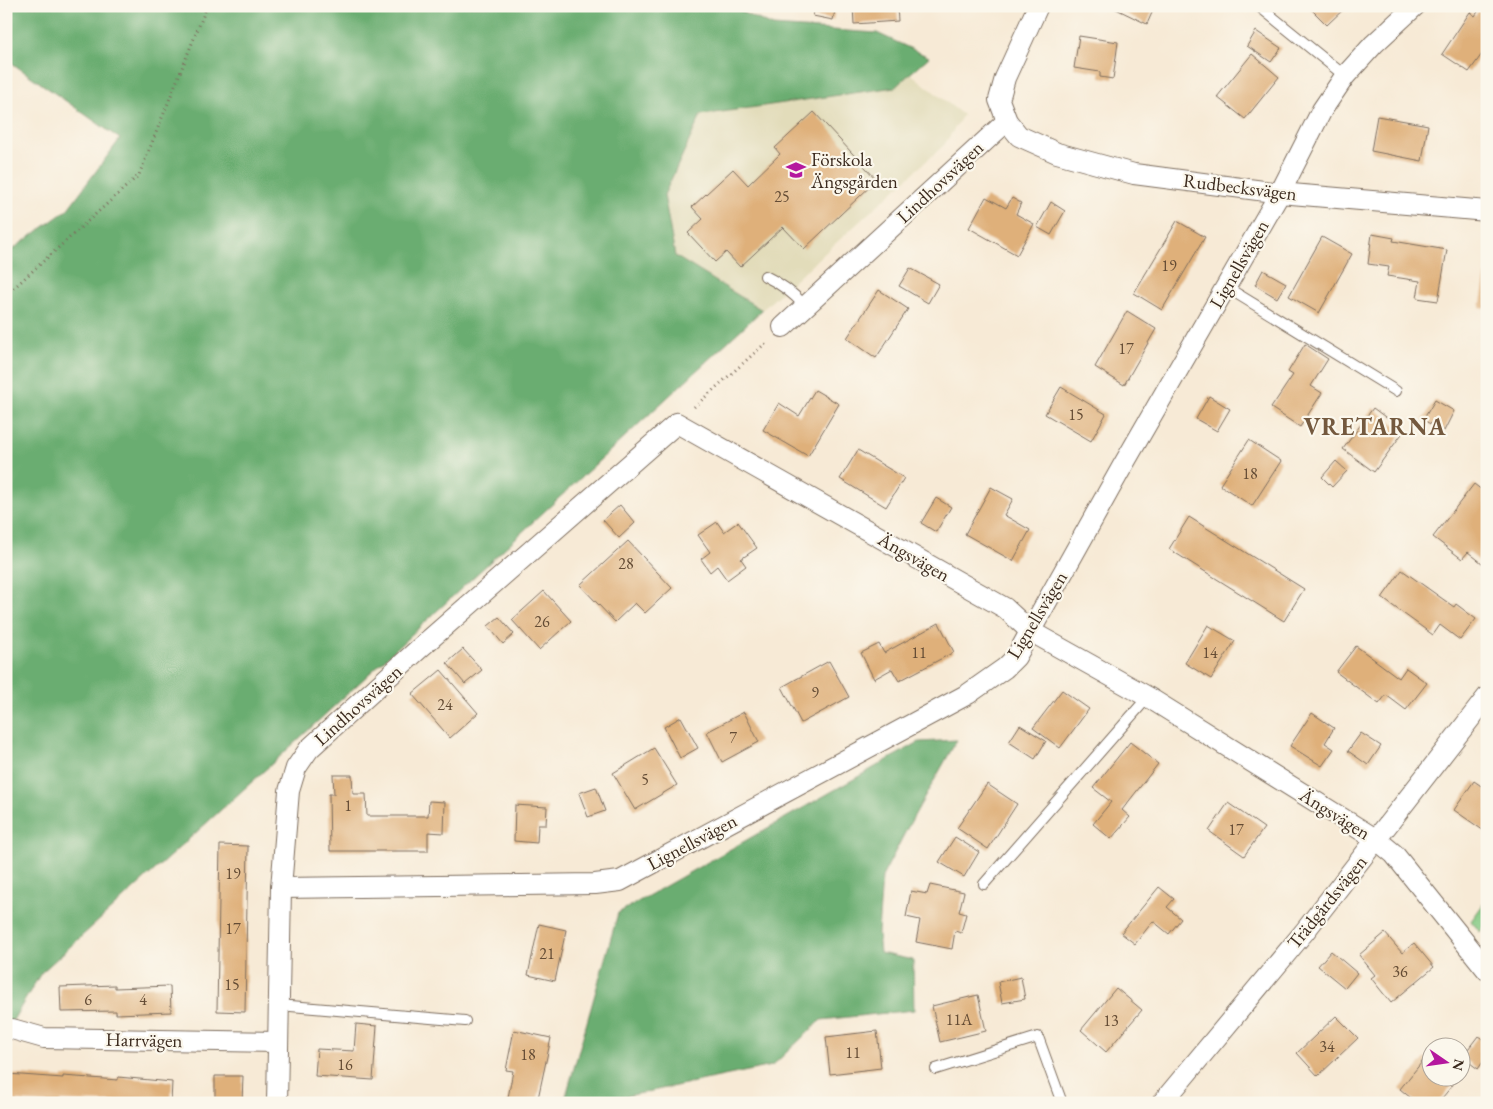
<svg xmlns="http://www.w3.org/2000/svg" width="1493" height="1109" font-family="'EB Garamond',serif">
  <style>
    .built { fill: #e2dcba }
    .green { fill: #84c983; stroke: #607a50 }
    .forest { fill: #6bad71; stroke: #536c48 }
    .building { fill: #dfb07a }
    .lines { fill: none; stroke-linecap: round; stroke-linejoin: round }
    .service-casing { stroke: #7d6d5e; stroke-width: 12 }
    .minor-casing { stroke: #7d6d5e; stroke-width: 22 }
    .path { stroke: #7d6d5e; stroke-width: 3; stroke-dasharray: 1 4; stroke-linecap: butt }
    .service { stroke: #fff; stroke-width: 10 }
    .minor { stroke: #fff; stroke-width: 20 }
    .labels { text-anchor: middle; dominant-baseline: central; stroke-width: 4.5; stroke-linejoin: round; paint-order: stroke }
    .number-label { font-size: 16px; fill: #644c35 }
    .poi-label { font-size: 19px; fill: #3b2a1e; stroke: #fbf7ec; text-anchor: start }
    .street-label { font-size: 19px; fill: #3b2a1e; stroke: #fbf7ec }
    .district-label { font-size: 24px; font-weight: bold; letter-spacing: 1px; fill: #74593e; stroke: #fbf7ec }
  </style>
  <rect width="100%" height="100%" fill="#fbf7ec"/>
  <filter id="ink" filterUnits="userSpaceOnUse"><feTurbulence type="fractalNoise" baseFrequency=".02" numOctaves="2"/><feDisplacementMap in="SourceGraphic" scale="10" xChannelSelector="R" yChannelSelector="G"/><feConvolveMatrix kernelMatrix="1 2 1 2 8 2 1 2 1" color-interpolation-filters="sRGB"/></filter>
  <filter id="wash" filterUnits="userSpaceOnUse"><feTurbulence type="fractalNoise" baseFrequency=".0096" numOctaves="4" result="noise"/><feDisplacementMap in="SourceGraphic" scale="20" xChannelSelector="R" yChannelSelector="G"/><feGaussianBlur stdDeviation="1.12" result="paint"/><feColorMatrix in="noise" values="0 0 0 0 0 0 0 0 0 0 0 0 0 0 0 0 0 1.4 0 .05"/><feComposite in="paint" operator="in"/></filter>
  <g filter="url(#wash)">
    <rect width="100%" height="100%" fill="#f7ead6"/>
    <path class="built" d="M910,73L963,115L944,145L762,310L675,256L664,195L701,115L895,87Z"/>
    <path class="green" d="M1487,899V922L1480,932L1471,921Z"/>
    <g class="forest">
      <path d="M6,6H729L773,26L877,33L929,57L895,87L701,115L664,195L675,256L762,310L275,761L41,973L6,1032V254L67,210L120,139L6,59Z"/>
      <path d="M957,740L909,825L882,877L878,933L880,953L913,960L914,1010L821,1020L772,1066L613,1099L612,1103H564L618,913L919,742Z"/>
    </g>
    <g id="blocks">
      <g class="building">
        <path d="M815,6H836L833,20L813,16Z"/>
        <path d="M853,6H897L898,21L854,24Z"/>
        <path d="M1110,6H1155L1147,24Z"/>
        <path d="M1308,6H1347L1327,25Z"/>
        <path d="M1482,6H1487V47L1469,72L1442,54L1470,12L1475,16Z"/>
        <path d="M1256,31L1281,48L1271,62L1247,46Z"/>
        <path d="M1079,36L1118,42L1113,79L1100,77V72L1074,68Z"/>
        <path d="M1252,54L1279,77L1245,119L1217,97Z"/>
        <path d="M814,112L877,180L804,249L783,227L740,267L726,252L715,262L688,233L703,219L692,207L733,169L748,185L780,154L775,148Z"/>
        <path d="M1377,116L1428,125L1422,161L1371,151Z"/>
        <path d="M986,197L1006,208L1012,198L1021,203L1016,214L1034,224L1017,255L969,228Z"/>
        <path d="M1051,202L1065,211L1051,235L1037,227Z"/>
        <path d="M1177,221L1205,237L1162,310L1134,293Z"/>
        <path d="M1372,234L1394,238L1393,241L1447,250L1438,301L1417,298L1420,281L1387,276L1389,267L1368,264Z"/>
        <path d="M1322,237L1352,254L1319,313L1289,296Z"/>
        <path d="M910,268L939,284L928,303L899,286Z"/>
        <path d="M1263,270L1286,283L1277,298L1255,285Z"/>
        <path d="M1486,274L1487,275V309L1480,308Z"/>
        <path d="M879,290L908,309L876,358L847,338Z"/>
        <path d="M1127,311L1156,329L1124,385L1095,367Z"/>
        <path d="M1305,344L1328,359L1311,386L1322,393L1300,427L1271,408L1293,375L1288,372Z"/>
        <path d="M1061,387L1106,414L1091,441L1045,414Z"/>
        <path d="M815,390L839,404L808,456L763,430L779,403L799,416Z"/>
        <path d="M1209,396L1230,409L1217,431L1196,419Z"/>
        <path d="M1435,400L1454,411L1444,431L1423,420Z"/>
        <path d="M1373,408L1404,431L1374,472L1343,449Z"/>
        <path d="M1249,440L1281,461L1252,506L1220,485Z"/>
        <path d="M858,450L904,478L886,507L840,479Z"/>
        <path d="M1336,461L1347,471L1332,487L1322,477Z"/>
        <path d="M1474,484L1487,494V528L1485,530L1487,532V567L1468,552L1462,559L1433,537Z"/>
        <path d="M991,487L1013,499L1004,515L1030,530L1013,561L965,534Z"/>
        <path d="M936,498L951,507L936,532L921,523Z"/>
        <path d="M620,505L635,523L619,538L603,520Z"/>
        <path d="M1189,517L1304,589L1284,621L1169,549Z"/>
        <path d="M717,522L724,532L738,522L757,548L741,559L746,566L727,580L717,566L710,572L701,559L710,552L698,535Z"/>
        <path d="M628,541L672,588L645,613L635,603L615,622L580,585Z"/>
        <path d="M1402,570L1454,607L1456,604L1476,619L1460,640L1440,625L1433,635L1382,598Z"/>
        <path d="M544,591L571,621L539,650L512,620Z"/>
        <path d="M499,617L514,634L503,644L488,626Z"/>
        <path d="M939,623L954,652L899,681L892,669L874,679L861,653L879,644L884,653Z"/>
        <path d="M1208,625L1235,641L1211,679L1185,663Z"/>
        <path d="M1356,646L1399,678L1406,668L1427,683L1406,710L1386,695L1379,704L1336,672Z"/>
        <path d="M463,649L482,670L465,684L447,663Z"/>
        <path d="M829,661L849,697L801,723L782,687Z"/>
        <path d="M441,670L478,713L450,738L412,694Z"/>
        <path d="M1062,690L1089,709L1060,748L1033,728Z"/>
        <path d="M744,712L759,742L722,762L707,732Z"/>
        <path d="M1312,713L1334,728L1325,743L1334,749L1322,766L1290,746Z"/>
        <path d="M681,717L698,748L680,758L664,727Z"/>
        <path d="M1020,725L1046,741L1035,759L1009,742Z"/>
        <path d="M1361,733L1381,746L1368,765L1348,751Z"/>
        <path d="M1130,742L1158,764L1122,810L1130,817L1111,839L1093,824L1111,802L1093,788Z"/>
        <path d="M654,748L677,785L635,810L613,773Z"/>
        <path d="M333,775H352L353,794H366L367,816H428L429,801L445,802L444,833L428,832V851H330L329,794H334Z"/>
        <path d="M1474,781L1487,790V833L1454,810Z"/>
        <path d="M987,784L1017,804L988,849L957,828Z"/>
        <path d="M596,787L605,811L588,817L579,793Z"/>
        <path d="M1228,803L1264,828L1244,856L1209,831Z"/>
        <path d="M515,805L547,807L546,825H538L537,843L514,841Z"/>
        <path d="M955,837L979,852L964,877L939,862Z"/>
        <path d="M220,845L248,846L245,1012L217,1011Z"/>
        <path d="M930,885L964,892L959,912L966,914L961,933L955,931L952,949L916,942L920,920L906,917L911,891L927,894Z"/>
        <path d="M1159,887L1174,899L1167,907L1181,919L1169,934L1153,921L1135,944L1121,933Z"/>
        <path d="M539,924L566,930L555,981L528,975Z"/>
        <path d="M1385,933L1402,953L1414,943L1434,967L1391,1003L1371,978L1375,975L1359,955Z"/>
        <path d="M1331,951L1357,973L1345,988L1318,966Z"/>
        <path d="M1021,977L1025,999L1002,1003L998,982Z"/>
        <path d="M115,985V988L170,986L171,1012L116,1014V1011L61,1012L60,987Z"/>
        <path d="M1116,988L1142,1010L1106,1052L1081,1030Z"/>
        <path d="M978,995L986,1031L940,1042L932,1006Z"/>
        <path d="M1336,1016L1358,1038L1318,1076L1297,1053Z"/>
        <path d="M356,1024L377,1026L373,1080L315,1076L317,1049L354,1051Z"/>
        <path d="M514,1030L551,1038L537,1103H507L513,1071L506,1070Z"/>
        <path d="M877,1031L881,1068L830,1074L826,1037Z"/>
        <path d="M1478,1036L1487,1042V1056L1478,1069L1462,1057Z"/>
        <path d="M1426,1057L1430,1061V1076H1450L1456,1081L1438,1103H1417L1400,1089Z"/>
        <path d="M8,1074L63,1078V1076L118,1080V1077L172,1082L171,1103L61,1101V1103H46L6,1100Z"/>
        <path d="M215,1076H243L242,1103H215Z"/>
      </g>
    </g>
  </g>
  <g filter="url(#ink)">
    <use href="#blocks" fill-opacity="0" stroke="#7d6d5e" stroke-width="1"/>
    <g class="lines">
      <defs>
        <g id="service">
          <path d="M1260,7L1345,76"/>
          <path d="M765,276C782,284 793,293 805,306"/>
          <path d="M1226,287L1396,391"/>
          <path d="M984,884L1148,697"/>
          <path d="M279,1005L465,1021"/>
          <path d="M936,1069L1038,1037L1062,1103"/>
        </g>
        <g id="minor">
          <path d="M1038,6L1005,78L999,100L1007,121L1019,136L1057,153L1134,174L1280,193L1487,211"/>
          <path d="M783,327L1007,121"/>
          <path d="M281,888L595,884L620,881L968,694L1005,668L1016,657L1122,467L1280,193L1322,110L1345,76L1374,44L1415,6"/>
          <path d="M12,1029L44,1038L278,1042"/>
          <path d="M277,1103L281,888L289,791L296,768L309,749L421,647L677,423L1005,608L1030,631L1148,697L1377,840L1394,854L1487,970"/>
          <path d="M1162,1103L1305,931L1487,697"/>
        </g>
      </defs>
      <use href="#service" class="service-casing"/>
      <use href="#minor" class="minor-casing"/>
      <g class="path">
        <path d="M6,295L139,175L207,6"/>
        <path d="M694,407L768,341"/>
      </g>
      <use href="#service" class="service"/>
      <use href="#minor" class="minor"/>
    </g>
  </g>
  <defs>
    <symbol id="school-bare" viewBox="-9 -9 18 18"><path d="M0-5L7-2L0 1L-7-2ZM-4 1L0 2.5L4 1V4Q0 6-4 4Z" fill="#b5179e" stroke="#fbf7ec" stroke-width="2.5" paint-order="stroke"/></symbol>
  </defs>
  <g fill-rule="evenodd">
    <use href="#school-bare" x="782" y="156" width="28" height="28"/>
  </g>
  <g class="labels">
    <g class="number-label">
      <text x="782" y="196">25</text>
      <text x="1169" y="265">19</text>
      <text x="1126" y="348">17</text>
      <text x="1076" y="414">15</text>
      <text x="1250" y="473">18</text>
      <text x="626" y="563">28</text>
      <text x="542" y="621">26</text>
      <text x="919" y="652">11</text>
      <text x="1210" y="652">14</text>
      <text x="815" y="692">9</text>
      <text x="445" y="704">24</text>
      <text x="733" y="737">7</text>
      <text x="645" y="779">5</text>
      <text x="348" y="805">1</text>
      <text x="1236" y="829">17</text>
      <text x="233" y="873">19</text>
      <text x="233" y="928">17</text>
      <text x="547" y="953">21</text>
      <text x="1400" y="971">36</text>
      <text x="232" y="984">15</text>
      <text x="88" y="999">6</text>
      <text x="143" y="999">4</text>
      <text x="959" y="1019">11A</text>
      <text x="1111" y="1020">13</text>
      <text x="1327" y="1046">34</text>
      <text x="853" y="1052">11</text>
      <text x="528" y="1054">18</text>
      <text x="345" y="1064">16</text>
    </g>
    <g class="poi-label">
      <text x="811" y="159">Förskola<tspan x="811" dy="22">Ängsgården</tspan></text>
    </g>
    <g class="street-label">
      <text transform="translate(940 182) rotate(-43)">Lindhovsvägen</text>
      <text transform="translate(1240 187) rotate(7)">Rudbecksvägen</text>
      <text transform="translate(1239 264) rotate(-60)">Lignellsvägen</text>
      <text transform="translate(914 557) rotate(30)">Ängsvägen</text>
      <text transform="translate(1037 615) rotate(-59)">Lignellsvägen</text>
      <text transform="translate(358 705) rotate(-42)">Lindhovsvägen</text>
      <text transform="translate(1335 814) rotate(32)">Ängsvägen</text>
      <text transform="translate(692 842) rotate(-28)">Lignellsvägen</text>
      <text transform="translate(1327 902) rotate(-51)">Trädgårdsvägen</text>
      <text transform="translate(144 1040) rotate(1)">Harrvägen</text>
    </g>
    <g class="district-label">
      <text x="1375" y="426">VRETARNA</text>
    </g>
  </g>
  <rect width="1493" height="1109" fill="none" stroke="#fbf7ec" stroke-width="25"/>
  <g transform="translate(1446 1062) rotate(103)"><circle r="24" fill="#fbf7ec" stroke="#aea59a"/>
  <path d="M0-4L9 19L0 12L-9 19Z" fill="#b5179e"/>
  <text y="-8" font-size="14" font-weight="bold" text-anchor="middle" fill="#3b2a1e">N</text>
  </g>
</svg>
